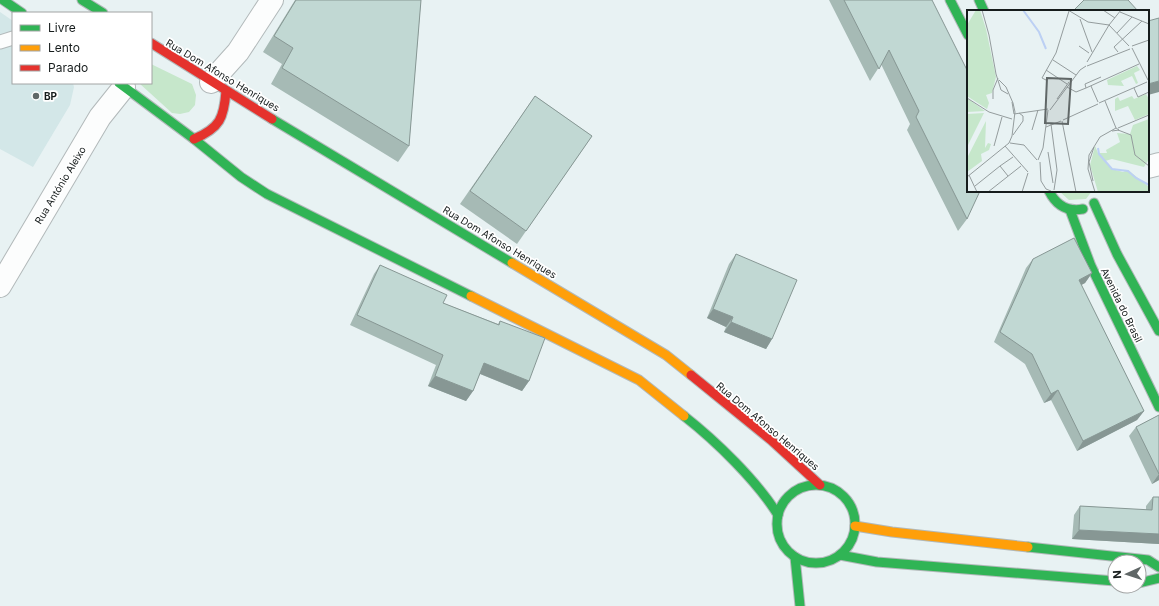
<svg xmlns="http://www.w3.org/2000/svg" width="1159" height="606" font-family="Inter,sans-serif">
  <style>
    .built { fill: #d3e7e8 }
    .green { fill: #c6e7cb }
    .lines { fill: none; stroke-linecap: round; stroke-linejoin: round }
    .lane-casing { stroke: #b2b9ba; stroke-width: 15 }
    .street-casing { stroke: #b2b9ba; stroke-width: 24 }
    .fast-casing { stroke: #b2b9ba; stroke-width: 11 }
    .slow-casing { stroke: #b2b9ba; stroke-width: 11 }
    .jam-casing { stroke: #b2b9ba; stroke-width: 11 }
    .lane { stroke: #fcfdfd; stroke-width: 13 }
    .street { stroke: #fcfdfd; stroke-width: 22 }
    .fast { stroke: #30b455; stroke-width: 9 }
    .slow { stroke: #ff9f0a; stroke-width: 9 }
    .jam { stroke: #e5322d; stroke-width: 9 }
    .wall { fill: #a6bab5 }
    .shaded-wall { fill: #879794 }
    .building { fill: #c1d8d3; stroke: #879794 }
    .poi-dot { fill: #606767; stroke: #fff; stroke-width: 1.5 }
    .labels { text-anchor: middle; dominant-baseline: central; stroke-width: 3.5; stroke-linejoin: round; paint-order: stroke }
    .street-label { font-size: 10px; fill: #161c1c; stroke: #fff }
    .poi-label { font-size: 10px; font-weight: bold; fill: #161c1c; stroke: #fff; text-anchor: start }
    .inset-river { fill: none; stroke: #bcd0f4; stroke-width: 2 }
    .inset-road { fill: none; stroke: #949c9d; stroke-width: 1 }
    .view { fill: #606767; fill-opacity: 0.15; stroke: #606767; stroke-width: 2 }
    .inset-edge { fill: none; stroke: #161c1c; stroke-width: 2 }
  </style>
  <rect width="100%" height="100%" fill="#e8f2f3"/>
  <path class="built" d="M0,12L13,21V83H73L74,87L70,105L33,167L0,149Z"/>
  <g class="green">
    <path d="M151,64L192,84L196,95L195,105L189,112L180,114L172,113L139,83H151Z"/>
    <path d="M1059,191H1092L1086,199L1069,200Z"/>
  </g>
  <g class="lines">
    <defs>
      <path id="lane" d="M0,42L13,38"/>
      <g id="street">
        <path d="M211,82L238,52L272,0"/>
        <path d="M1148,167L1159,164"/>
        <path d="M0,286L100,117L124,87"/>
      </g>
      <g id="fast">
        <path d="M3,0L22,13"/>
        <path d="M82,0L103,13"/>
        <path d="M950,0L968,35"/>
        <path d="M979,0L984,11"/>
        <path d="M119,83L194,139L241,177L267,194L471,296"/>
        <path d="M272,119L512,263"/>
        <path d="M1049,191C1056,205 1067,212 1083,209"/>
        <path d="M1094,203L1117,254L1159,331"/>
        <path d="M1070,210L1091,266L1159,407"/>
        <path d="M684,416C716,441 757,481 778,515"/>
        <circle cx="816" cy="524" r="39"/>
        <path d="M1028,547L1148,560L1159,567"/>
        <path d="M840,555L877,562L1115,581"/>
        <path d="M795,557L800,606"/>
        <path d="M1139,583L1159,578"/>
      </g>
      <g id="slow">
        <path d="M512,263L666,355L691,375"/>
        <path d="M471,296L639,380L684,416"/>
        <path d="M855,526L892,532L1028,547"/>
      </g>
      <g id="jam">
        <path d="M151,43L272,119"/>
        <path d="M194,139C220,128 224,118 226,91"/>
        <path d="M691,375L771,440L820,485"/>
      </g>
    </defs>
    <use href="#lane" class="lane-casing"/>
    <use href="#street" class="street-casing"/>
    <use href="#fast" class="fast-casing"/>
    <use href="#slow" class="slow-casing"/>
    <use href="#jam" class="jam-casing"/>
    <use href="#lane" class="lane"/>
    <use href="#street" class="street"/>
    <use href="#fast" class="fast"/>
    <use href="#slow" class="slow"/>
    <use href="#jam" class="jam"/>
  </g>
  <g class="wall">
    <path d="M295,0H421L409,146L398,162L271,84L282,64L263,52Z"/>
    <path d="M829,0H932L967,219L958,231L907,130L910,124L881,64L870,81Z"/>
    <path d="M535,96L592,136L517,244L460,204Z"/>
    <path d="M736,254L772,339L766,349L724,332L726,327L707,318L729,264Z"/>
    <path d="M1033,259L1092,273L1085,283L1081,285L1144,411L1137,420L1077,451L1051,400L1044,403L1025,364L994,342L1026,268Z"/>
    <path d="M380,265L443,303L498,324L500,321L529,381L522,391L480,374L473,391L466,401L428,386L436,365L350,325L374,274Z"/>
    <path d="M1159,415V480L1152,484L1129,436L1136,427Z"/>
    <path d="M1153,497L1159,544L1072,539L1074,515L1080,506L1146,510V506Z"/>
  </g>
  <g class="shaded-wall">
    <path d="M1159,81V92L1148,95V84Z"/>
    <path d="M1092,273L1085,283L1072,290L1079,280Z"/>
    <path d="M713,309L733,317L726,327L707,318Z"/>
    <path d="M731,322L772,339L766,349L724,332Z"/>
    <path d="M484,363L529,381L522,391L478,373Z"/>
    <path d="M435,376L473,391L466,401L428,386Z"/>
    <path d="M1058,390L1051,400L1044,403L1051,394Z"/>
    <path d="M1144,411L1137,420L1077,451L1083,441Z"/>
    <path d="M1159,474V480L1152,484Z"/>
    <path d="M1079,530L1159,534V544L1072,539Z"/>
  </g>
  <g class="building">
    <path d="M296,0H421L409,146L282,68L293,48L274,36Z"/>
    <path d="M844,0H932L968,72V191H980L967,219L916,117L919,111L889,50L879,69Z"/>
    <path d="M1084,0H1128L1138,11H1073Z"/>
    <path d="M1159,18V81L1148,84V21Z"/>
    <path d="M535,96L592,136L526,231L470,191Z"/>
    <path d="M1074,238L1092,273L1079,280L1144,411L1083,441L1058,390L1051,394L1032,354L1000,332L1033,259Z"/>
    <path d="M736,254L797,280L772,339L731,322L733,317L713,309Z"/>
    <path d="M380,265L447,295L443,303L499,325L500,321L545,338L529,381L484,363L473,391L435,376L443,355L357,315Z"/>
    <path d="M1159,415V474L1136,427Z"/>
    <path d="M1153,497H1159V534L1079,530L1080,506L1152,510Z"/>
  </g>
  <circle class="poi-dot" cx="36" cy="96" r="4"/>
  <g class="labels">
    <g class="street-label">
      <text transform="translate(223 75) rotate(31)">Rua Dom Afonso Henriques</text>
      <text transform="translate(60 185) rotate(-59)">Rua António Aleixo</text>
      <text transform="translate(500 242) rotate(31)">Rua Dom Afonso Henriques</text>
      <text transform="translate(1122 305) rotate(64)">Avenida do Brasil</text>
      <text transform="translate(768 426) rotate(40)">Rua Dom Afonso Henriques</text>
    </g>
    <g class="poi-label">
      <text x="44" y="96">BP</text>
    </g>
  </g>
  <g transform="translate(967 10)">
    <rect width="182" height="182" fill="#e8f2f3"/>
    <path d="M9,0H13L19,19L29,67L25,83L19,85L22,93L20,99L0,86V15ZM170,56L173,60L167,63L171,73L169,74L165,66L154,71L157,76L141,75L140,70ZM179,84L182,89V104L168,110L161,96L148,101V89L151,87L153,91L165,86L167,89ZM0,88L18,101L0,102ZM17,103L0,137V104ZM182,109V149L177,157L145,149L138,151L145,159L156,162L161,160L166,164L182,177V182H131L123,155L128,136L131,143H140L139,140L153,132L150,123L163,124L166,115ZM19,111L18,138L21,133L24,134L22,140L14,144L15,151L0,162V148Z" fill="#c6e7cb"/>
    <path class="inset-river" d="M56,0L72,22L79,39M131,138L132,144L145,159L161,161L169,168L182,175"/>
    <path class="inset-road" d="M15,0L22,25L29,64L34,80L41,84M101,0L121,12L142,15M136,0L148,8M153,2L182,14M113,9L125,42M142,15L162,36M150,23L165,7M112,36L122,43M165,36L182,30M165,38L181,70M151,42L147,37L175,11M86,50L109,65M120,52L142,15L154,0M120,56L163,39M79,60L100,74M79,70L75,68L89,43L102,1M124,76L131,92M100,77L109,82L119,78L118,74L134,67M119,78L172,54M167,78L171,87L182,82M0,88L22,102L45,109M26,89V80L31,68M90,89L102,72M138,91L149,118M45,92L47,104M132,93L180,72M83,100L113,60L119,56M47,104L81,99M96,110L131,94M95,111L109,182M84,114L90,160L87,180M79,117L94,111M151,118L182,105M65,120L71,100M151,120L164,125L168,145L182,156M46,125L56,111V106L52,103M43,133L57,135L70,150M27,136L35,107M38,136L61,162M81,142L86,173M71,150L76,138L81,100M73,152L74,171L79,179L84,181M33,156L46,147M2,165L10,182M0,167L42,133L45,126L48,102L46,93L39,77L32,70M126,171L122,152L127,137M8,176L33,156L41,166M21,182L54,156M55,182L61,163M128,182L121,159L122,145L133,127L149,118L152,120L145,121"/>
    <path class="view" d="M80,68L104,69L101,114L78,113Z"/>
    <rect width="182" height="182" class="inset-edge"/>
  </g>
  <rect x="12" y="12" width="140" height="72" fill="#ffffff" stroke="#a2a4a4"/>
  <rect x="20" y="25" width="20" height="6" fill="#30b455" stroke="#a2a4a4"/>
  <text x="48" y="32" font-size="12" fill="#161c1c">Livre</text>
  <rect x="20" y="45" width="20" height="6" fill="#ff9f0a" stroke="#a2a4a4"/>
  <text x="48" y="52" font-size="12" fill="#161c1c">Lento</text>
  <rect x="20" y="65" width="20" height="6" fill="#e5322d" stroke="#a2a4a4"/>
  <text x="48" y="72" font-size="12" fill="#161c1c">Parado</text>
  <g transform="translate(1127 574) rotate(267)"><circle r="19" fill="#ffffff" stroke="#a2a4a4"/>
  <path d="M0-3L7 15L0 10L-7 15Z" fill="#606767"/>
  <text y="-6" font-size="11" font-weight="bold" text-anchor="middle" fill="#161c1c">N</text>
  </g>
</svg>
